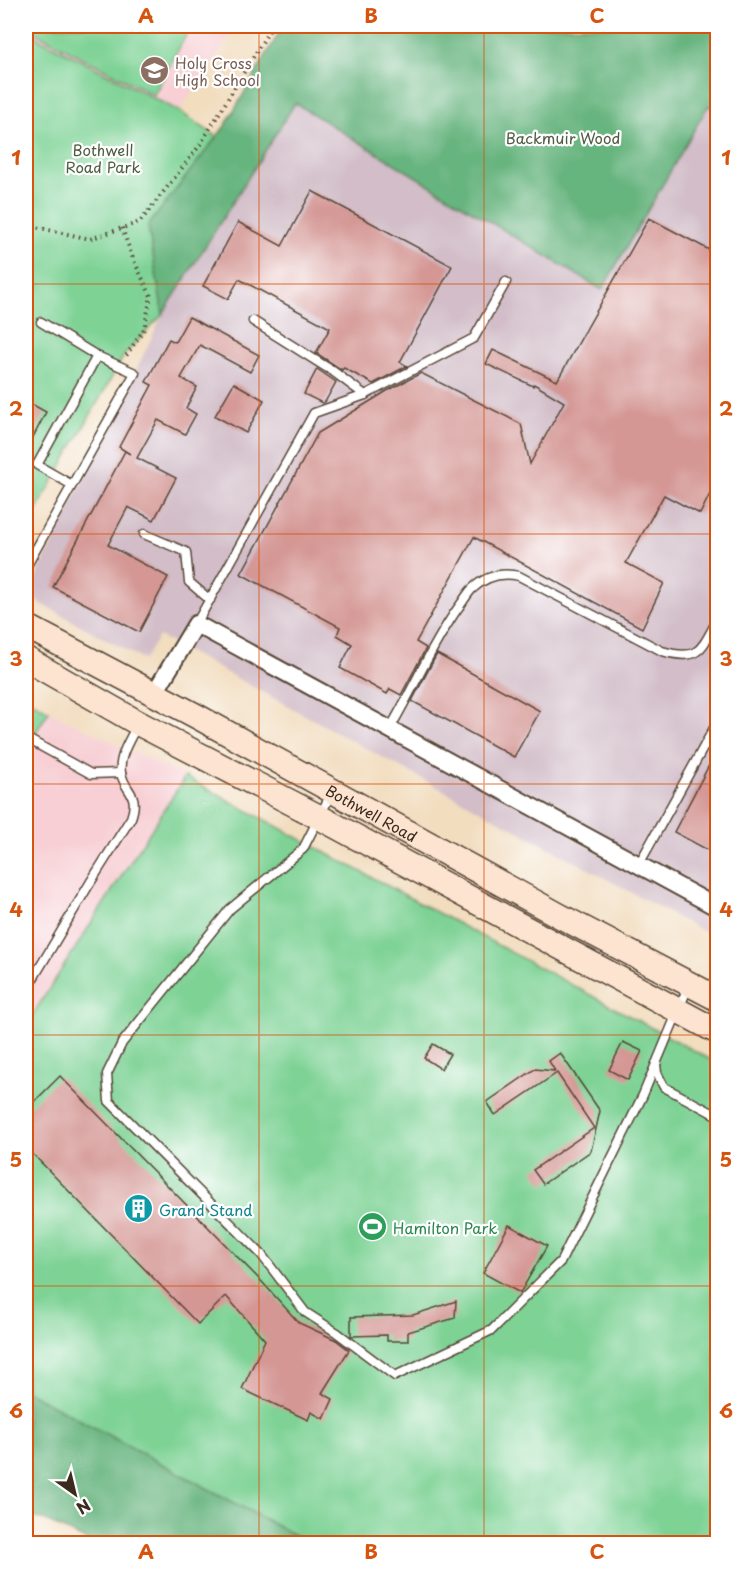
<svg xmlns="http://www.w3.org/2000/svg" width="743" height="1569" font-family="'Playpen Sans',sans-serif">
  <style>
    .built { fill: #f7cfd4 }
    .industrial { fill: #d2bdc8 }
    .green { fill: #7dd294; stroke: #5c7e59; stroke-width: 1.5 }
    .forest { fill: #66b47e; stroke: #506f4e; stroke-width: 1.5 }
    .building { fill: #d49794 }
    .lines { fill: none; stroke-linecap: round; stroke-linejoin: round }
    .lane-casing { stroke: #564536; stroke-width: 11 }
    .street-casing { stroke: #564536; stroke-width: 20 }
    .secondary-casing { stroke: #564536; stroke-width: 27 }
    .path { stroke: #564536; stroke-width: 4; stroke-dasharray: 1.5 4.5; stroke-linecap: butt }
    .lane { stroke: #fff; stroke-width: 8 }
    .street { stroke: #fff; stroke-width: 16 }
    .secondary { stroke: #fde4d1; stroke-width: 24 }
    .grid { fill: none; stroke: #d7540e; stroke-width: 1.5; stroke-opacity: 0.55 }
    .labels { text-anchor: middle; dominant-baseline: central; stroke-width: 4.5; stroke-linejoin: round; paint-order: stroke }
    .education-label { font-size: 15px; fill: #785e54; stroke: #fff; text-anchor: start }
    .park-label { font-size: 15px; fill: #4f5c41; stroke: #fff }
    .street-label { font-size: 15px; fill: #3b2a1e; stroke: #fff }
    .culture-label { font-size: 15px; fill: #0d838f; stroke: #fff; text-anchor: start }
    .leisure-label { font-size: 15px; fill: #27864d; stroke: #fff; text-anchor: start }
    .neatline { fill: none; stroke: #d7540e; stroke-width: 2 }
    .grid-label { font-size: 20px; text-anchor: middle; font-weight: bold; fill: #d7540e }
  </style>
  <rect width="100%" height="100%" fill="#fff"/>
  <filter id="ink" filterUnits="userSpaceOnUse"><feTurbulence type="fractalNoise" baseFrequency=".0167" numOctaves="2"/><feDisplacementMap in="SourceGraphic" scale="12" xChannelSelector="R" yChannelSelector="G"/><feConvolveMatrix kernelMatrix="1 2 1 2 8 2 1 2 1" color-interpolation-filters="sRGB"/></filter>
  <filter id="wash" filterUnits="userSpaceOnUse"><feTurbulence type="fractalNoise" baseFrequency=".008" numOctaves="4" result="noise"/><feDisplacementMap in="SourceGraphic" scale="24" xChannelSelector="R" yChannelSelector="G"/><feGaussianBlur stdDeviation="1.35" result="paint"/><feColorMatrix in="noise" values="0 0 0 0 0 0 0 0 0 0 0 0 0 0 0 0 0 1.4 0 .05"/><feComposite in="paint" operator="in"/></filter>
  <g filter="url(#wash)">
    <rect width="100%" height="100%" fill="#f2ddbf"/>
    <g class="built">
      <path d="M26,26H237L179,111L26,32Z"/>
      <path d="M49,711L185,777L26,1025V748Z"/>
    </g>
    <path class="industrial" d="M295,102L602,290L708,105L717,110V939L159,636L144,660L27,596L163,314Z"/>
    <g class="green">
      <path d="M26,26H191L154,95L26,28Z"/>
      <path d="M26,32L179,111L217,137L148,226L163,314L125,354L26,529Z"/>
      <path d="M26,698L49,711L26,748Z"/>
      <path d="M185,777L717,1063V1543H309L26,1391V1025Z"/>
    </g>
    <g class="forest">
      <path d="M283,26H717V110L708,106L602,290L295,103L163,314L148,226L225,126Z"/>
      <path d="M26,1391L309,1543H91L42,1519L26,1517Z"/>
    </g>
    <g id="blocks">
      <g class="building">
        <path d="M312,191L452,266L400,362L407,366L373,384L344,368L342,370L316,353L330,328L239,279L228,299L203,286L238,222L282,246Z"/>
        <path d="M649,218L717,254V480L700,514L664,495L626,563L664,583L642,628L474,537L416,642L426,648L401,695L390,689L387,694L340,668L352,644L337,635L340,627L241,574L318,433L387,391L421,373L521,424L530,464L564,402L534,384L533,386L486,364L493,350L557,381Z"/>
        <path d="M189,317L259,355L250,372L200,345L181,378L197,387L186,408L196,414L185,434L158,420L137,458L176,478L154,520L128,507L108,545L168,577L139,632L53,587L125,451L130,454L119,447L152,385L146,382L169,339L175,342Z"/>
        <path d="M317,369L336,382L325,402L322,403L304,394Z"/>
        <path d="M234,383L264,400L246,433L215,416Z"/>
        <path d="M26,401L46,412L26,451Z"/>
        <path d="M437,654L540,711L514,757L412,701Z"/>
        <path d="M717,750V855L674,832Z"/>
        <path d="M623,1042L642,1051L628,1080L609,1070Z"/>
        <path d="M433,1044L450,1054L441,1069L424,1058Z"/>
        <path d="M560,1053L600,1111L591,1151L543,1184L533,1170L594,1128L557,1073L495,1115L487,1102L535,1069L555,1071L549,1061Z"/>
        <path d="M60,1076L263,1283L299,1323L336,1340L349,1350L322,1393L333,1399L324,1419L311,1412L308,1420L242,1389L265,1340L226,1296L198,1324L26,1147V1110Z"/>
        <path d="M509,1225L547,1246L520,1293L483,1273Z"/>
        <path d="M456,1301L455,1318L408,1332V1341H387V1335L351,1336V1317L413,1315Z"/>
      </g>
    </g>
  </g>
  <g filter="url(#ink)">
    <use href="#blocks" fill-opacity="0" stroke="#564536" stroke-width="1.5"/>
    <g class="lines">
      <defs>
        <g id="lane">
          <path d="M253,321L334,372L365,395"/>
          <path d="M41,322L97,356L37,465L72,485"/>
          <path d="M144,534L186,552L189,582L210,600"/>
          <path d="M26,567L135,373L97,356"/>
          <path d="M196,624L314,413L365,395L474,338L506,282"/>
          <path d="M389,730C413,690 431,646 458,608C463,602 467,594 472,589C486,576 501,572 519,576L662,651C700,662 701,649 718,619"/>
          <path d="M26,738L91,774L121,773"/>
          <path d="M332,792L303,849L230,909L122,1043L107,1074L109,1101L261,1254L305,1312L336,1332L395,1376L492,1330L561,1261L643,1095L688,987"/>
          <path d="M638,866L718,721"/>
          <path d="M26,985L34,977L90,883L131,818C140,792 125,793 121,773C118,757 131,737 138,724"/>
          <path d="M656,1064L657,1073L664,1087L718,1116"/>
        </g>
        <path id="street" d="M154,694L196,624L718,908"/>
        <g id="secondary">
          <path id="s1" d="M26,626L200,718L560,916L718,999"/>
          <path d="M26,659L138,723L319,817L718,1032"/>
        </g>
      </defs>
      <use href="#lane" class="lane-casing"/>
      <use href="#street" class="street-casing"/>
      <use href="#secondary" class="secondary-casing"/>
      <g class="path">
        <path d="M26,225L90,239L140,222L200,145L272,26"/>
        <path d="M122,228L133,259L151,296L144,329L126,356"/>
      </g>
      <use href="#lane" class="lane"/>
      <use href="#street" class="street"/>
      <use href="#secondary" class="secondary"/>
    </g>
  </g>
  <path class="grid" d="M259,26V1544M484,26V1544M26,284H718M26,534H718M26,784H718M26,1035H718M26,1286H718"/>
  <defs>
    <symbol id="school-disc" viewBox="-11 -11 22 22"><circle r="9.5" fill="#8d6e63" stroke="#fff"/><path d="M0-5L7-2L0 1L-7-2ZM-4 1L0 2.5L4 1V4Q0 6-4 4Z" fill="#fff"/></symbol>
    <symbol id="building-disc" viewBox="-11 -11 22 22"><circle r="9.5" fill="#0f9aa8" stroke="#fff"/><path d="M-4-6H4V6H1V3H-1V6H-4ZM-2.5-4.3h1.7v1.8h-1.7ZM.8-4.3h1.7v1.8H.8ZM-2.5-1h1.7V.8h-1.7ZM.8-1h1.7V.8H.8Z" fill="#fff"/></symbol>
    <symbol id="stadium-disc" viewBox="-11 -11 22 22"><circle r="9.5" fill="#2e9e5b" stroke="#fff"/><path d="M0-5a6.5 5 0 1 0 0 10a6.5 5 0 1 0 0-10ZM-3.5-1.8h7v3.6h-7Z" fill="#fff"/></symbol>
  </defs>
  <g fill-rule="evenodd">
    <use href="#school-disc" x="138" y="54" width="33" height="33"/>
    <use href="#building-disc" x="122" y="1192" width="33" height="33"/>
    <use href="#stadium-disc" x="356" y="1210" width="33" height="33"/>
  </g>
  <g class="labels">
    <g class="education-label">
      <text x="175" y="62">Holy Cross<tspan x="175" dy="17">High School</tspan></text>
    </g>
    <g class="park-label">
      <text x="563" y="137">Backmuir Wood</text>
      <text x="103" y="149">Bothwell<tspan x="103" dy="17">Road Park</tspan></text>
    </g>
    <g class="street-label">
      <text stroke="none"><textPath href="#s1" startOffset="393">Bothwell Road</textPath></text>
    </g>
    <g class="culture-label">
      <text x="159" y="1209">Grand Stand</text>
    </g>
    <g class="leisure-label">
      <text x="393" y="1227">Hamilton Park</text>
    </g>
  </g>
  <rect width="743" height="1569" fill="none" stroke="#fff" stroke-width="66"/>
  <g transform="translate(75 1494) rotate(146)" stroke="#ffffff" stroke-width="4.5" paint-order="stroke">
  <path d="M0-4.5L10 22L0 15L-10 22Z" fill="#3b2a1e"/>
  <text y="-9" font-size="16" font-weight="bold" text-anchor="middle" fill="#3b2a1e">N</text>
  </g>
  <rect x="33" y="33" width="677" height="1503" class="neatline"/>
  <g class="grid-label">
    <text x="146" y="23">A</text>
    <text x="371" y="23">B</text>
    <text x="597" y="23">C</text>
    <text x="16" y="165">1</text>
    <text x="726" y="165">1</text>
    <text x="16" y="416">2</text>
    <text x="726" y="416">2</text>
    <text x="16" y="666">3</text>
    <text x="726" y="666">3</text>
    <text x="16" y="917">4</text>
    <text x="726" y="917">4</text>
    <text x="16" y="1167">5</text>
    <text x="726" y="1167">5</text>
    <text x="16" y="1418">6</text>
    <text x="726" y="1418">6</text>
    <text x="146" y="1559">A</text>
    <text x="371" y="1559">B</text>
    <text x="597" y="1559">C</text>
  </g>
</svg>
